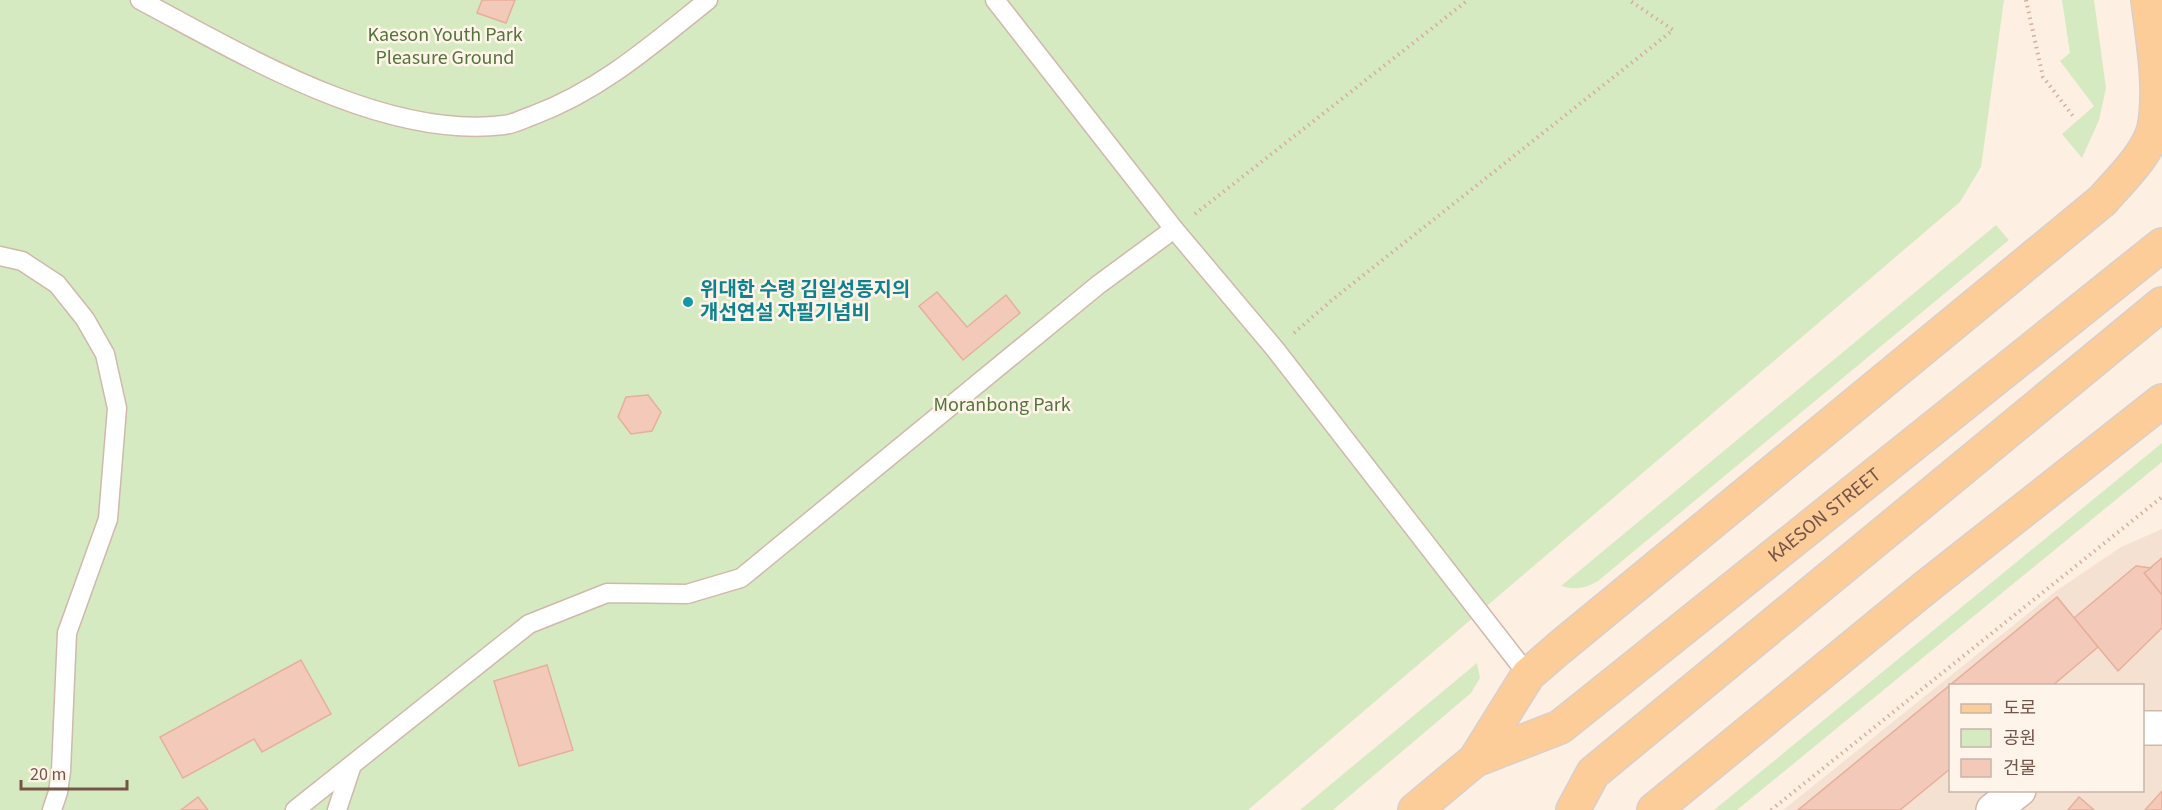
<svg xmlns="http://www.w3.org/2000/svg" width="2162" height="810" font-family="'Source Sans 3','Noto Sans KR',sans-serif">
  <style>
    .residential { fill: #f4e1d1; fill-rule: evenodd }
    .green { fill: #d6eac1 }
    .building { fill: #f3caba; stroke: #e6af9a; stroke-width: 1.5 }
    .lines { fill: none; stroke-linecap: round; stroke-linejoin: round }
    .service-casing { stroke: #d0b8ac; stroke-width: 21 }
    .minor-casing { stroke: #d0b8ac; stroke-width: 36 }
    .primary-casing { stroke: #d8cfcc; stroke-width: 36 }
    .path { stroke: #d7ad9d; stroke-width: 4; stroke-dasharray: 1.5 4.5; stroke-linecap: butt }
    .service { stroke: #fff; stroke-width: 18 }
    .minor { stroke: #fff; stroke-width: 33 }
    .primary { stroke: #fdcd99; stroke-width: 33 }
    .culture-dot { fill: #0f9aa8; stroke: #fff4e9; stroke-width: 2 }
    .labels { text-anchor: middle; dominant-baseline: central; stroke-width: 5; stroke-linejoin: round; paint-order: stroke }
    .park-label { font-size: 20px; fill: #53753d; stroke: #fff4e9 }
    .culture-label { font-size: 20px; font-weight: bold; fill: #0d838f; stroke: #fff4e9; text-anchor: start }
    .street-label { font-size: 20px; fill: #755448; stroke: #fff4e9 }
  </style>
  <rect width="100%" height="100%" fill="#fdf0e3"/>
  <path class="residential" d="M2162,529V810H1783L2056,591L2121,547ZM1950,686H2142V790H1950Z"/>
  <g class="green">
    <path d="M0,0H2004L1981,167L1960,202L1248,810H0Z"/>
    <path d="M2062,0H2094L2106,88L2099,120L2082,158L2062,134L2094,106L2060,61L2070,53Z"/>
    <path d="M1996,225L2009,240L1598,581C1584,589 1576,590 1561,586Z"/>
    <path d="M2162,443V462L1737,810H1714Z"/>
    <path d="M1477,663L1480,678L1471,693L1333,810H1300Z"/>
  </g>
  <g class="building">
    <path d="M482,0H515L506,23L477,13Z"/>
    <path d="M937,292L967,327L1006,295L1020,313L963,360L919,306Z"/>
    <path d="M648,395L661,412L652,431L631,434L618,417L626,397Z"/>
    <path d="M2162,558V595L2144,573Z"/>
    <path d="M2136,566L2151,568L2144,573L2162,595V628L2118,671L2074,618Z"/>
    <path d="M2057,597L2098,647L2052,686H1950V769L1900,810H1798Z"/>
    <path d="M301,660L331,714L262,752L254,739L183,778L160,737Z"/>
    <path d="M547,665L573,750L519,766L494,681Z"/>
    <path d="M2162,791V810H2145Z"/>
    <path d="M198,797L208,810H181Z"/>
    <path d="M2079,797L2094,810H2068Z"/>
  </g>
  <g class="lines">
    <defs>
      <g id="service">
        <path d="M140,0C244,55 383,140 504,125C514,124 525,118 534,115C601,90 653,44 708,0"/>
        <path d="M995,0L1174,229L1275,349L1528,675"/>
        <path d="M0,256L22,261L57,284L85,319L105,354L117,408L108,519L67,633L61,771L58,792L52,810"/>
        <path d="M295,810L529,624L607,593L687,594L741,578L1098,285L1174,229"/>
        <path d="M337,810L352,765"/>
      </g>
      <g id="minor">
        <path d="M2142,728H2162"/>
        <path d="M1993,810L2019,790"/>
      </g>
      <g id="primary">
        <path id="s1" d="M1475,760L1560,727L2162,245"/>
        <path d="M1415,810L1475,760L1528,675L1558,649L2103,200C2120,180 2147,155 2154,129C2162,89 2153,41 2148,0"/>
        <path d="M1573,810L1593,773L2162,304"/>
        <path d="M1654,810L1926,587L2162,401"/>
      </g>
    </defs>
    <use href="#service" class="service-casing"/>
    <use href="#minor" class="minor-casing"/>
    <use href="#primary" class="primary-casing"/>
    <g class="path">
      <path d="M2026,0L2043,77L2073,116"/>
      <path d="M1195,214L1468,0"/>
      <path d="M1294,333L1332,300L1673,30L1629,0"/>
      <path d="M1771,810L2162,497"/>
    </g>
    <use href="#service" class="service"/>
    <use href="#minor" class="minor"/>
    <use href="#primary" class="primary"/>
  </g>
  <circle class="culture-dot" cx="688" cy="302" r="6"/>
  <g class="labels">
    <g class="park-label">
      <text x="445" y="35">Kaeson Youth Park<tspan x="445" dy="23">Pleasure Ground</tspan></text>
      <text x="1002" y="405">Moranbong Park</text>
    </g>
    <g class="culture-label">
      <text x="700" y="290">위대한 수령 김일성동지의<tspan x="700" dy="23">개선연설 자필기념비</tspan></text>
    </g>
    <g class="street-label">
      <text stroke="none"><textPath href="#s1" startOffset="430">KAESON STREET</textPath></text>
    </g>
  </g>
  <rect x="1949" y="684" width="195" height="108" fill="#fff4e9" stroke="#c8b4a9" stroke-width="1.5"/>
  <rect x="1961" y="704" width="30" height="9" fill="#fdcd99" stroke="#c8b4a9" stroke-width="1.5"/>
  <text x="2003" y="714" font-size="18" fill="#755448">도로</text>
  <rect x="1961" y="729" width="30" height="18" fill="#d6eac1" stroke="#c8b4a9" stroke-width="1.5"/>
  <text x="2003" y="744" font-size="18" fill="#755448">공원</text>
  <rect x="1961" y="759" width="30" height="18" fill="#f3caba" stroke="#c8b4a9" stroke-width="1.5"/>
  <text x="2003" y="774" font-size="18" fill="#755448">건물</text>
  <path d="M21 780v9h106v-9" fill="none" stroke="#755448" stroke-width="3"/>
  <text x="30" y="780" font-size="18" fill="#755448" stroke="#fff4e9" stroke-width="4.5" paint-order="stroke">20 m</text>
</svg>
